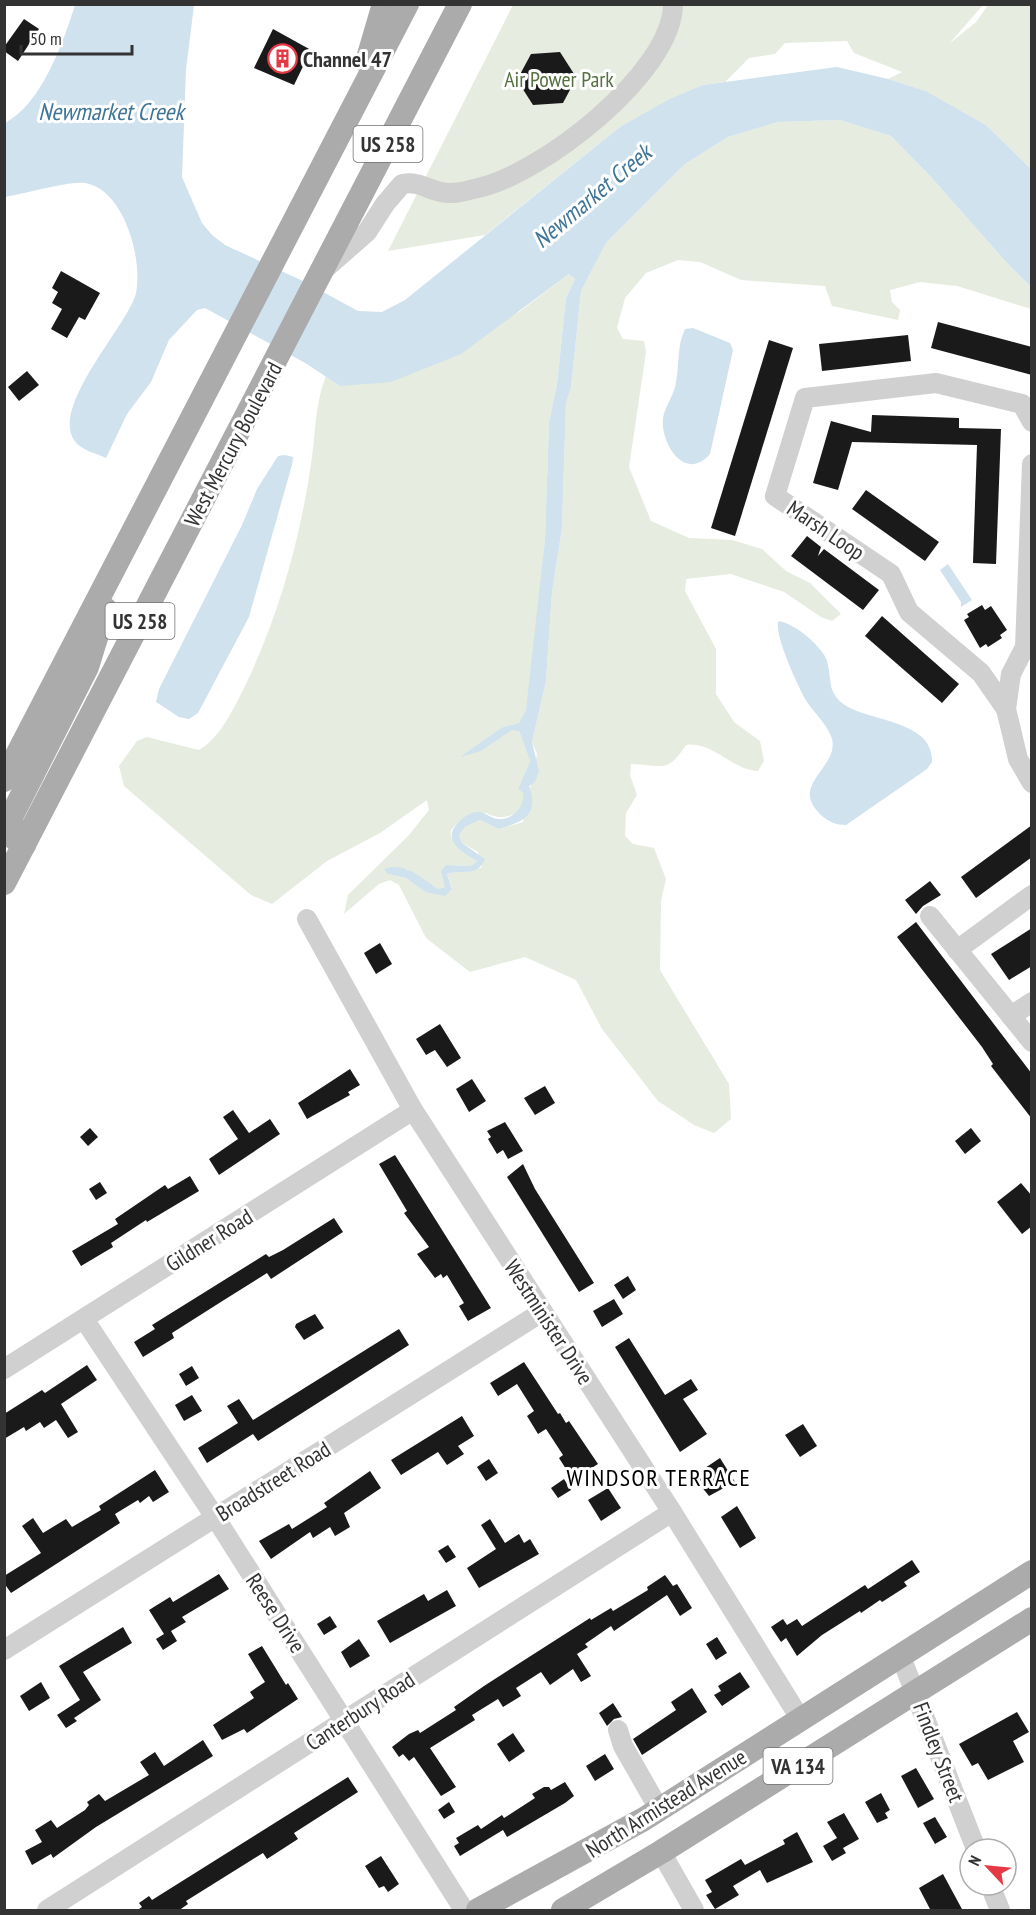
<svg xmlns="http://www.w3.org/2000/svg" width="1036" height="1915" font-family="'PT Sans Narrow',sans-serif">
  <style>
    .green { fill: #e6ecdf }
    .water { fill: #cfe2ee }
    .building { fill: #1a1a1a }
    .lines { fill: none; stroke-linecap: round; stroke-linejoin: round }
    .minor { stroke: #d0d0d0; stroke-width: 20 }
    .major { stroke: #ababab; stroke-width: 24 }
    .labels { text-anchor: middle; dominant-baseline: central; stroke-width: 6; stroke-linejoin: round; paint-order: stroke }
    .shield { fill: #fff; stroke: #707070; stroke-width: 1.5 }
    .shield-label { font-size: 21px; font-weight: bold; fill: #333 }
    .poi-label { font-size: 22px; font-weight: bold; fill: #333; stroke: #fff; text-anchor: start }
    .park-label { font-size: 22px; fill: #56703f; stroke: #fff }
    .street-label { font-size: 22px; fill: #333; stroke: #fff }
    .water-label { font-size: 24px; font-style: italic; fill: #3f7597; stroke: #fff }
    .neighbourhood-label { font-size: 24px; letter-spacing: 1.5px; fill: #000; stroke: #fff }
  </style>
  <rect width="100%" height="100%" fill="#fff"/>
  <g class="green">
    <path d="M513,5H983L949,44L976,22L988,5H1031V169L986,125L926,91L888,79L902,72L854,53L847,41L785,43L775,54L749,58L725,82L703,85L620,127L485,235L388,251Z"/>
    <path d="M840,120L891,136L931,177L1007,263L1031,287V309L957,286L920,282L890,290L892,302L900,310L898,320L832,306L825,286L741,280L700,262L678,260L646,273L625,298L617,328L623,339L644,341L646,352L629,467L651,521L689,538L732,540L762,549L786,571L810,583L841,614L832,621L821,617L784,592L731,574L686,579L685,591L716,649V694L734,722L760,741L764,761L758,771C732,770 712,741 686,745C667,774 663,765 631,764L630,775L637,795L626,813L625,836L633,844L654,848L666,879L661,901L660,970L729,1084L731,1119L714,1133L694,1125L658,1101L602,1029L576,980L525,957L470,972L426,938L399,885L390,880L379,884L344,914L348,895L409,835L429,810L427,800L380,833L327,861L272,904L251,895L124,786L119,766L137,741L147,737L199,750C220,738 233,710 244,688C279,616 301,537 312,457C316,428 315,405 326,376L340,386L519,312L569,274L575,279L566,298L557,384L549,422L545,539L530,691L526,710L520,723L503,727L481,751L512,729L519,731L530,761L518,789L523,793C527,816 502,822 486,813C443,824 438,837 477,861L471,866L446,865V887L438,889L407,869L388,874L406,878L425,892L452,888L447,874C461,869 465,876 482,867L478,852L462,843L459,835L465,827L480,820L499,829L523,822L537,754L532,742L546,681L552,592L562,528L566,403L571,388L581,291L606,243L685,164L728,137L778,122Z"/>
  </g>
  <g class="water">
    <path d="M75,5H194L186,70L182,177L202,223L212,235L225,245L303,281L358,311L382,312L405,300L620,127L670,99L703,85L837,67L888,79L926,91L986,125L1031,169V287L1007,263L931,177L891,136L840,120L778,122L728,137L685,164L606,243L581,291L571,388L566,403L562,528L552,592L546,681L532,742L539,771L535,782L529,786C540,816 522,822 499,829L480,820L465,827L459,835L462,843L485,859C477,879 462,868 447,874L452,889L445,896L425,892L406,878L388,874L384,869C404,861 422,878 438,889L445,887L441,871L446,865L471,866L477,861C464,853 441,841 457,824C461,819 469,813 476,812C485,811 490,818 498,819C513,820 525,807 523,793L518,789L530,761L519,731L512,730L481,751L460,757L503,727L519,723L526,710L545,539L549,422L557,384L566,298L575,279L569,274L461,354L391,382L340,386L307,364L205,308L197,310L169,340L151,382L127,414L106,458C96,453 80,450 74,440C51,405 129,324 136,293C143,259 124,189 85,183C68,181 24,194 5,197V123C42,103 63,43 75,5Z"/>
    <path d="M693,328L730,343L733,350L710,454C685,483 660,443 663,418C665,407 672,398 675,387C680,367 676,348 685,329Z"/>
    <path d="M285,455L293,457L292,465L249,617L198,713L189,719L179,717L156,702L159,689L242,525L257,489L278,456Z"/>
    <path d="M948,564L972,600L961,607V602L940,570Z"/>
    <path d="M779,621C794,623 823,647 827,661C832,678 827,691 842,703C866,722 934,719 932,762L927,769L846,825C836,825 829,822 821,815C787,783 843,767 831,736C826,723 815,714 807,702C800,691 772,631 779,621Z"/>
  </g>
  <g class="building">
    <path d="M24,19L39,29L18,61L4,51V47Z"/>
    <path d="M273,29L311,50L294,85L254,68Z"/>
    <path d="M560,52L576,77L572,86L563,103L533,105L517,80L531,54Z"/>
    <path d="M61,271L100,293L85,320L79,317L67,338L51,329L62,309L52,303L58,292L52,288Z"/>
    <path d="M938,322L1032,347V375L931,348Z"/>
    <path d="M908,335L911,361L822,371L819,344Z"/>
    <path d="M769,340L793,348L735,536L711,528Z"/>
    <path d="M27,371L39,385L19,401L8,387Z"/>
    <path d="M872,415L959,418V428L1001,429L996,564L973,563L977,445L852,442L838,490L813,483L831,421L871,432Z"/>
    <path d="M866,490L939,542L925,561L852,509Z"/>
    <path d="M807,536L821,547L818,556L824,549L879,590L863,610L791,556Z"/>
    <path d="M982,605L985,610L991,606L1007,630L1000,635L1002,638L988,647L986,644L980,648L964,620L969,617L967,614Z"/>
    <path d="M882,616L959,684L942,703L865,636Z"/>
    <path d="M1032,825V857L976,898L961,877Z"/>
    <path d="M930,881L941,895L923,906L916,914L905,900Z"/>
    <path d="M916,922L1032,1074V1119L991,1066L993,1064L982,1047L897,937Z"/>
    <path d="M1032,928V966L1009,980L991,954Z"/>
    <path d="M380,943L392,964L376,974L364,953Z"/>
    <path d="M440,1024L461,1058L447,1067L435,1050L426,1055L416,1039Z"/>
    <path d="M350,1069L360,1085L348,1092L350,1095L307,1119L298,1103Z"/>
    <path d="M472,1079L486,1101L469,1112L456,1089Z"/>
    <path d="M545,1086L555,1103L535,1115L524,1098Z"/>
    <path d="M233,1110L249,1133L270,1119L280,1134L219,1175L209,1159L238,1139L223,1117Z"/>
    <path d="M505,1122L523,1151L508,1159L503,1150L497,1154L488,1139L491,1137L487,1131Z"/>
    <path d="M90,1128L98,1137L88,1146L80,1137Z"/>
    <path d="M971,1128L981,1141L965,1154L955,1141Z"/>
    <path d="M395,1155L491,1308L468,1321L459,1306L464,1303L447,1275L443,1278L441,1274L435,1278L417,1254L429,1247L404,1213L407,1211L379,1164Z"/>
    <path d="M523,1164L535,1189L594,1283L579,1292L507,1177Z"/>
    <path d="M190,1176L199,1191L147,1222L146,1220L111,1243L113,1247L81,1266L72,1251L118,1224L115,1219L165,1185L168,1189Z"/>
    <path d="M100,1182L107,1193L96,1200L89,1189Z"/>
    <path d="M1021,1183L1032,1196V1226L1022,1234L997,1202Z"/>
    <path d="M334,1218L343,1232L271,1279L267,1273L224,1300L172,1333L174,1338L143,1357L134,1342L155,1329L152,1325L266,1254L269,1257L283,1250Z"/>
    <path d="M628,1276L636,1290L623,1299L614,1285Z"/>
    <path d="M614,1299L623,1314L602,1327L593,1311Z"/>
    <path d="M315,1314L324,1328L304,1340L295,1327L296,1324Z"/>
    <path d="M399,1329L409,1345L258,1441L253,1434L207,1463L198,1448L238,1423L227,1406L239,1399L253,1420Z"/>
    <path d="M629,1338L665,1395L691,1379L698,1390L683,1399L707,1434L680,1452L615,1347Z"/>
    <path d="M524,1362L558,1414L560,1413L566,1423L569,1421L598,1464L573,1480L559,1458L563,1455L546,1429L538,1434L527,1416L534,1411L517,1384L498,1396L490,1383Z"/>
    <path d="M87,1365L97,1380L61,1404L78,1432L68,1438L56,1420L44,1428L40,1422L26,1431L24,1427L4,1439V1414L42,1390L45,1393Z"/>
    <path d="M192,1366L199,1378L186,1386L179,1374Z"/>
    <path d="M192,1395L202,1411L184,1421L175,1405Z"/>
    <path d="M462,1416L474,1436L458,1446L464,1454L447,1465L438,1452L401,1475L391,1460Z"/>
    <path d="M803,1424L817,1446L800,1457L785,1435Z"/>
    <path d="M720,1458L735,1482L709,1496L693,1476Z"/>
    <path d="M489,1459L498,1473L486,1481L477,1467Z"/>
    <path d="M155,1470L169,1492L153,1502L149,1496L140,1503L138,1500L115,1514L120,1523L11,1593L4,1583V1576L41,1553L22,1526L33,1518L43,1533L66,1519L72,1527L101,1510L99,1506Z"/>
    <path d="M370,1471L381,1488L344,1513L350,1527L335,1536L330,1527L313,1538L310,1532L271,1559L259,1541L289,1524L292,1529L327,1507L324,1503Z"/>
    <path d="M564,1479L571,1490L558,1498L551,1488Z"/>
    <path d="M608,1488L621,1508L601,1521L588,1500Z"/>
    <path d="M737,1506L756,1538L740,1548L721,1517Z"/>
    <path d="M490,1519L505,1543L519,1534L524,1543L530,1539L539,1554L479,1588L467,1568L496,1549L481,1525Z"/>
    <path d="M448,1545L456,1557L446,1563L438,1551Z"/>
    <path d="M912,1560L920,1572L904,1582L907,1586L882,1602L880,1600L861,1613L860,1611L822,1635L797,1656L786,1638L781,1642L771,1627L783,1619L787,1625L797,1619L802,1626L865,1585L868,1589Z"/>
    <path d="M219,1574L229,1589L182,1617L186,1622L171,1631L177,1641L163,1650L156,1639L164,1634L149,1610L170,1597L173,1602Z"/>
    <path d="M665,1575L673,1586L677,1584L692,1608L680,1616L667,1595L614,1631L611,1626L585,1644L588,1647L577,1654L591,1676L581,1682L573,1669L550,1685L541,1672L516,1688L521,1696L503,1707L498,1699L472,1715L475,1720L430,1748L456,1787L441,1796L414,1757L409,1761L403,1754L399,1757L392,1747L409,1734L418,1730L420,1733L456,1710L454,1707L484,1686L590,1618L591,1620L611,1608L613,1611L648,1590L647,1587Z"/>
    <path d="M447,1590L456,1606L390,1643L377,1621L424,1594L428,1601Z"/>
    <path d="M330,1616L337,1627L324,1635L317,1624Z"/>
    <path d="M123,1627L132,1643L83,1672L101,1700L74,1718L77,1721L66,1728L57,1715L80,1700L59,1666Z"/>
    <path d="M717,1637L727,1653L716,1660L706,1644Z"/>
    <path d="M359,1639L370,1656L350,1668L341,1652Z"/>
    <path d="M262,1646L286,1685L288,1683L298,1699L247,1733L244,1729L222,1740L213,1725L254,1698L250,1692L265,1682L248,1654Z"/>
    <path d="M740,1672L750,1687L722,1706L714,1695L721,1691L718,1686Z"/>
    <path d="M41,1682L50,1698L29,1711L20,1696Z"/>
    <path d="M692,1688L707,1712L642,1755L633,1739L676,1710L671,1702Z"/>
    <path d="M613,1703L622,1717L614,1719L607,1726L599,1713Z"/>
    <path d="M1017,1712L1029,1732L1013,1741L1024,1762L988,1780L978,1763L972,1766L959,1744Z"/>
    <path d="M513,1733L525,1751L509,1762L497,1744Z"/>
    <path d="M203,1740L213,1756L96,1827L53,1858L51,1854L32,1865L25,1851L42,1842L35,1830L51,1820L57,1828L85,1810L89,1805L87,1802L99,1794L105,1801L149,1775L140,1762L155,1752L164,1766Z"/>
    <path d="M605,1754L614,1769L595,1781L586,1766Z"/>
    <path d="M916,1768L934,1799L918,1808L901,1776Z"/>
    <path d="M348,1777L358,1792L294,1833L298,1839L267,1859L263,1853L186,1901L188,1904L178,1911H136L142,1907L139,1903L149,1896L152,1900Z"/>
    <path d="M565,1782L574,1796L565,1803L507,1837L503,1830L460,1856L454,1846L459,1843L456,1838L478,1825L481,1829L502,1815L504,1818L535,1798L532,1794L544,1787H549L551,1790Z"/>
    <path d="M881,1793L890,1810L885,1813L888,1818L877,1823L865,1802Z"/>
    <path d="M449,1802L455,1812L444,1819L438,1810Z"/>
    <path d="M844,1813L859,1839L843,1848L846,1853L832,1861L823,1846L837,1838L827,1822Z"/>
    <path d="M935,1817L947,1837L935,1844L923,1823Z"/>
    <path d="M797,1832L813,1862L767,1883L760,1870L733,1886L739,1895L715,1909L706,1895L712,1892L705,1880L741,1859L745,1865L785,1844L783,1840Z"/>
    <path d="M381,1856L399,1884L388,1892L384,1886L379,1888L365,1866Z"/>
    <path d="M943,1874L963,1911H931L919,1888Z"/>
  </g>
  <g class="lines">
    <g class="minor">
      <path d="M326,268L367,232L385,204L402,184C419,181 426,189 441,192C453,195 466,191 478,188C540,175 673,73 673,4"/>
      <path d="M1032,422L1022,404L936,383L805,398L775,496L891,574L909,612L981,673L1006,709L1011,674L1025,647L1032,464"/>
      <path d="M1006,709L1018,759L1032,783"/>
      <path d="M930,916L1032,1042"/>
      <path d="M307,919L413,1110L672,1512L801,1720"/>
      <path d="M957,950L1032,895"/>
      <path d="M1011,1016L1032,1002"/>
      <path d="M84,1319L215,1517L464,1910"/>
      <path d="M4,1369L413,1110"/>
      <path d="M4,1650L542,1312"/>
      <path d="M901,1657L976,1849"/>
      <path d="M618,1730L623,1746L659,1809"/>
      <path d="M661,1852L694,1910"/>
      <path d="M990,1885L1000,1910"/>
      <path d="M47,1910L672,1512"/>
    </g>
    <g class="major">
      <path d="M367,62L384,4"/>
      <path d="M4,780L407,4"/>
      <path d="M24,845L9,834L12,815L87,667L105,609"/>
      <path d="M4,883L460,4"/>
      <path d="M478,1910L644,1819L1032,1572"/>
      <path d="M563,1910L661,1852L1032,1619"/>
    </g>
  </g>
  <defs>
    <symbol id="building-ring" viewBox="-11 -11 22 22"><circle r="9.5" fill="#fff" stroke="#e63946" stroke-width="1.5"/><path d="M-4-6H4V6H1V3H-1V6H-4ZM-2.5-4.3h1.7v1.8h-1.7ZM.8-4.3h1.7v1.8H.8ZM-2.5-1h1.7V.8h-1.7ZM.8-1h1.7V.8H.8Z" fill="#e63946"/></symbol>
  </defs>
  <g fill-rule="evenodd">
    <use href="#building-ring" x="266" y="42" width="33" height="33"/>
  </g>
  <g class="labels">
    <g class="shield">
      <rect x="353.5" y="126" width="69" height="36" rx="4.5"/>
      <rect x="105.5" y="603" width="69" height="36" rx="4.5"/>
      <rect x="763.5" y="1748" width="69" height="36" rx="4.5"/>
    </g>
    <g class="shield-label">
      <text x="388" y="144">US 258</text>
      <text x="140" y="621">US 258</text>
      <text x="798" y="1766">VA 134</text>
    </g>
    <g class="poi-label">
      <text x="303" y="59">Channel 47</text>
    </g>
    <g class="park-label">
      <text x="559" y="79">Air Power Park</text>
    </g>
    <g class="street-label">
      <text transform="translate(233 444) rotate(-62)">West Mercury Boulevard</text>
      <text transform="translate(826 530) rotate(34)">Marsh Loop</text>
      <text transform="translate(209 1240) rotate(-32)">Gildner Road</text>
      <text transform="translate(549 1322) rotate(57)">Westminister Drive</text>
      <text transform="translate(273 1481) rotate(-32)">Broadstreet Road</text>
      <text transform="translate(276 1613) rotate(57)">Reese Drive</text>
      <text transform="translate(360 1711) rotate(-33)">Canterbury Road</text>
      <text transform="translate(939 1752) rotate(69)">Findley Street</text>
      <text transform="translate(666 1803) rotate(-32)">North Armistead Avenue</text>
    </g>
    <g class="water-label">
      <text x="111" y="111">Newmarket Creek</text>
      <text transform="translate(592 196) rotate(-40)">Newmarket Creek</text>
    </g>
    <g class="neighbourhood-label">
      <text x="659" y="1477">WINDSOR TERRACE</text>
    </g>
  </g>
  <rect width="1036" height="1915" fill="none" stroke="#333333" stroke-width="12"/>
  <g transform="translate(988 1867) rotate(296)"><circle r="28" fill="#ffffff" stroke="#adadad" stroke-width="1.5"/>
  <path d="M0-4.5L10 22L0 15L-10 22Z" fill="#e63946"/>
  <text y="-9" font-size="16" font-weight="bold" text-anchor="middle" fill="#333333">N</text>
  </g>
  <path d="M21 45v9h111v-9" fill="none" stroke="#333333" stroke-width="3"/>
  <text x="30" y="45" font-size="18" fill="#333333" stroke="#ffffff" stroke-width="4.5" paint-order="stroke">50 m</text>
</svg>
